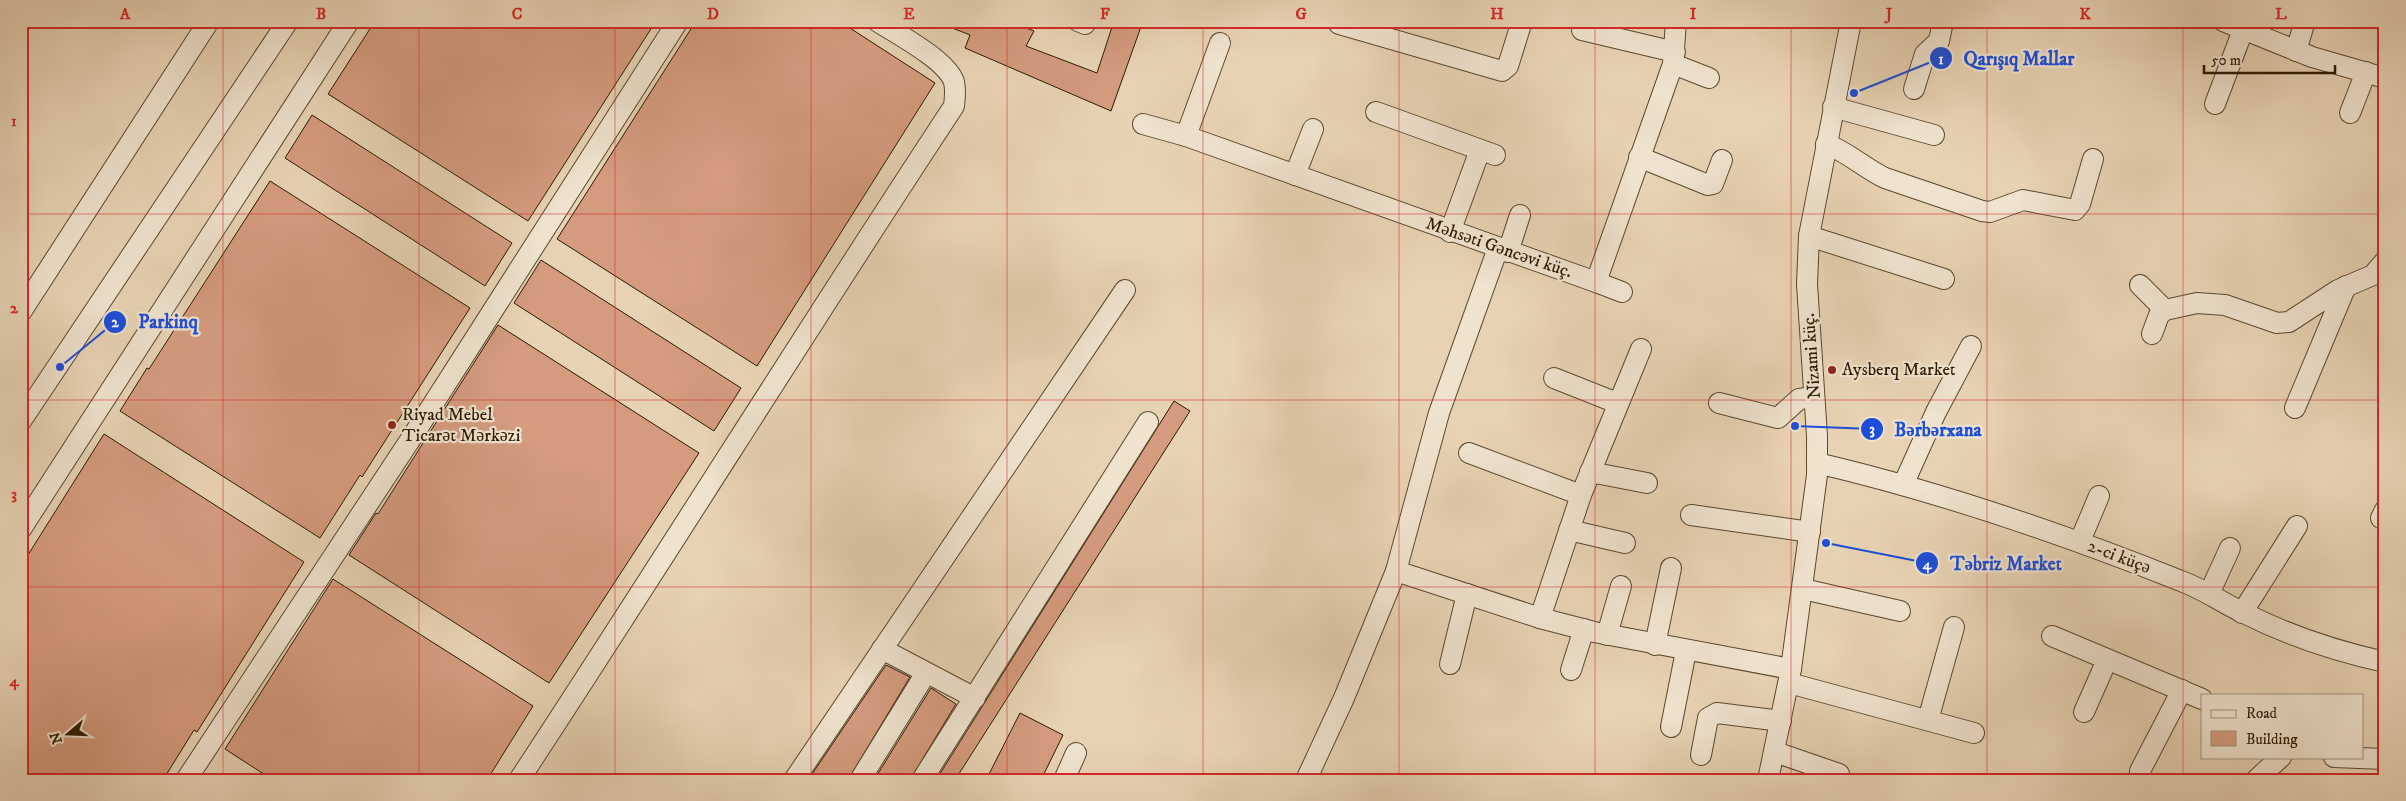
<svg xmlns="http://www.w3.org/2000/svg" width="2406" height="801" font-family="'IM FELL DW Pica',serif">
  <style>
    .building { fill: #d49b7e; stroke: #2c1a01 }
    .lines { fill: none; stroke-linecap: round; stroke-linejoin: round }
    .minor-casing { stroke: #5b482e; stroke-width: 22 }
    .minor { stroke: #efe2ce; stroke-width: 20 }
    .grid { fill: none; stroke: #d62828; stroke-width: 1; stroke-opacity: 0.55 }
    .poi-dot { fill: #8f2418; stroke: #efe2ce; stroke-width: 2 }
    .labels { text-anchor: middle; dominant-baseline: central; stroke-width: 4.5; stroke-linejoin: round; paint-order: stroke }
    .street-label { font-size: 18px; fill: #2c1a01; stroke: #efe2ce }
    .poi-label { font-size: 18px; fill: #2c1a01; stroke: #efe2ce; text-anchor: start }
    .leader { fill: none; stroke: #1d4ed8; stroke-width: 2 }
    .callout-dot { fill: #1d4ed8; stroke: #efe2ce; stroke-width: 2 }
    .mark-label { font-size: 15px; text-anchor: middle; font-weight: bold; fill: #fff }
    .callout-label { font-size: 19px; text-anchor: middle; font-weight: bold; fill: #1d4ed8; stroke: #efe2ce; stroke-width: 4.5; stroke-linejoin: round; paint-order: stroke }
    .neatline { fill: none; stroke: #d62828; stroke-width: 2 }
    .grid-label { font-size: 16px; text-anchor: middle; font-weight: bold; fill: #d62828 }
  </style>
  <rect width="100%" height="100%" fill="#e7d2b3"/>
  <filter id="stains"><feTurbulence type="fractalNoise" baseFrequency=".004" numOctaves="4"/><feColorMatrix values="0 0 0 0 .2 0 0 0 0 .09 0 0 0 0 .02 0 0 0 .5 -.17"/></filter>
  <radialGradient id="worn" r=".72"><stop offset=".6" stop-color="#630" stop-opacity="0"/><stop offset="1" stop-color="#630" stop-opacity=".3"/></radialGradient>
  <g class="building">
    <path d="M375,21H656L528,221L328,94Z"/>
    <path d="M696,21H839L935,83L757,366L557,239Z"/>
    <path d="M1009,21L1034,31L1026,46L1097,73L1114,21H1143L1111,111L965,48L970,35L937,22Z"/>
    <path d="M312,115L512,243L485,286L285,158Z"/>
    <path d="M270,181L470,308L362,477L360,475L320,538L120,411L147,368L149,369Z"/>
    <path d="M541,260L741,388L714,431L514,303Z"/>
    <path d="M498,325L699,453L549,683L349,555L376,513L378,514Z"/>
    <path d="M1174,401L1190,411L955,780H936Z"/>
    <path d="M104,434L304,562L197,732L194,730L163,780H21V566Z"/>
    <path d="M333,579L533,706L487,780H273L225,749Z"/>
    <path d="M886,665L910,677L848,780H808Z"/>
    <path d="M931,688L956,704L910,780H874Z"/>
    <path d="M1020,713L1063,735L1041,780H986Z"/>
  </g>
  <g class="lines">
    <defs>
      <g id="minor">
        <path d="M1078,21L1085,24"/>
        <path d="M2223,21L2312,57L2385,78"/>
        <path d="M1339,24L1502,71L1508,66L1522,21"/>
        <path d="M1582,30L1675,52"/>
        <path d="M2296,51L2305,21"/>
        <path d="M1673,64L1709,78"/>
        <path d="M1914,89L1925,54L1939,41L1943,21"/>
        <path d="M2215,104L2243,30"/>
        <path d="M1833,107L1934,135"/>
        <path d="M1376,112L1495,155"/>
        <path d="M2350,113L2366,72"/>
        <path d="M1143,124L1186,136L1596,282L1673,64L1676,21"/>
        <path d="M1186,136L1220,43"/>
        <path d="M1826,144C1848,152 1864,168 1885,178L1982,211L1990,212L2023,200L2075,210L2080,204L2093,159"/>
        <path d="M1639,157L1708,185L1713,184L1722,160"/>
        <path d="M1295,175L1313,129"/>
        <path d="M1450,232L1480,150"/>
        <path d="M1809,236L1944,279"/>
        <path d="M1508,252L1520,215"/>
        <path d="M1596,282L1622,292"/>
        <path d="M2140,285L2165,310"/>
        <path d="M21,312L209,21"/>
        <path d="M2152,334L2159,315L2165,310L2197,303L2225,305L2277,323L2289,322L2338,290L2373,275L2385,261"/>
        <path d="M1554,378L1617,403"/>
        <path d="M1719,403L1778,418L1799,399L1814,397"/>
        <path d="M2295,408L2346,286"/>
        <path d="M21,421L288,21"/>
        <path d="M1469,453L1581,495"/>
        <path d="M1817,463C1941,492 2063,534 2181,581C2203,589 2221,602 2242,612C2287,635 2335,651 2385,662"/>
        <path d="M1590,472L1647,483"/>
        <path d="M1903,485L1936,412L1971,346"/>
        <path d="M1691,515L1810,532"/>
        <path d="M2381,518L2385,510"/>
        <path d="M21,529L349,21"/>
        <path d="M1569,530L1625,543"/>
        <path d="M2080,541L2099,496"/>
        <path d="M1396,571L1540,618L1594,632L1791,669"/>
        <path d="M1803,589L1900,611"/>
        <path d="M2209,594L2230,548"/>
        <path d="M2242,613L2297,526"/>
        <path d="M1540,618L1581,495L1641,349"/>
        <path d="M1607,635L1621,586"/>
        <path d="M2052,636L2202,699"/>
        <path d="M1655,645L1671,568"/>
        <path d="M882,649L975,698"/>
        <path d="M1450,664L1467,594"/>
        <path d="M1571,670L1584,629"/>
        <path d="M1789,683L1974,733"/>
        <path d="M2084,712L2107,660"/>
        <path d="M1928,720L1954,627"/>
        <path d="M1671,727L1686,651"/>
        <path d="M1775,752L1839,774"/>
        <path d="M1701,755L1708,718L1717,713L1781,721"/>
        <path d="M2334,757L2385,759"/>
        <path d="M2140,771L2182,690"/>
        <path d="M186,780L412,437L678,21"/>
        <path d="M519,780C666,556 807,329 954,106C955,98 956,90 954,82C947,60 897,34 877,21"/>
        <path d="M794,780L1125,290"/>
        <path d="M860,780L926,673"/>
        <path d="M922,780L1148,422"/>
        <path d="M1064,780L1076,753"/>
        <path d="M1306,780L1344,698L1396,571L1439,413L1498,248"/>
        <path d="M1768,780L1791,669L1817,475V436L1807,284L1809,236L1851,21"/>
        <path d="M2256,780L2281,757"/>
      </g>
    </defs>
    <use href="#minor" class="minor-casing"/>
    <use href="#minor" class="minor"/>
  </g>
  <path class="grid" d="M223,21V780M419,21V780M615,21V780M811,21V780M1007,21V780M1203,21V780M1399,21V780M1595,21V780M1791,21V780M1987,21V780M2183,21V780M21,214H2385M21,400H2385M21,587H2385"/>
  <g class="poi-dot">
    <circle cx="1832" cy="370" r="5"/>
    <circle cx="392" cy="425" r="5"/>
  </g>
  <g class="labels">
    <g class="street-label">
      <text transform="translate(1499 248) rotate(19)">Məhsəti Gəncəvi küç.</text>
      <text transform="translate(1812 356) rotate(-94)">Nizami küç.</text>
      <text transform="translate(2119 557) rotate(21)">2-ci küçə</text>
    </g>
    <g class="poi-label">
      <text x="1842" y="370">Aysberq Market</text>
      <text x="402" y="415">Riyad Mebel<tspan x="402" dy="21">Ticarət Mərkəzi</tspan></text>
    </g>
  </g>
  <path class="leader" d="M1854 93L1941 58M60 367L115 322M1795 426L1872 429M1826 543L1927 563"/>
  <g class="callout-dot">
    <circle cx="1854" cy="93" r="5"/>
    <circle cx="60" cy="367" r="5"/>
    <circle cx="1795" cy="426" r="5"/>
    <circle cx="1826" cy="543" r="5"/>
    <circle cx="1941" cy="58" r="12"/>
    <circle cx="115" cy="322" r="12"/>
    <circle cx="1872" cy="429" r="12"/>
    <circle cx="1927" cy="563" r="12"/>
  </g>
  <g class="mark-label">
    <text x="1941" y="64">1</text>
    <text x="115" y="327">2</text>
    <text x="1872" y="434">3</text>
    <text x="1927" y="569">4</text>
  </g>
  <g class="callout-label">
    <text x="2019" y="65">Qarışıq Mallar</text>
    <text x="168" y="328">Parkinq</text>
    <text x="1938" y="436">Bərbərxana</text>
    <text x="2006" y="570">Təbriz Market</text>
  </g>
  <rect width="2406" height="801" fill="none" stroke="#e7d2b3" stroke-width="55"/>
  <rect x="2201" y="694" width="162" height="65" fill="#efe2ce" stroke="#a1927c"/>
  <rect x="2211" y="710" width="25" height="8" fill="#efe2ce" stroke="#a1927c"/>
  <text x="2246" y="718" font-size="15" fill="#2c1a01">Road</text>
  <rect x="2211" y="731" width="25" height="15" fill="#d49b7e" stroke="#a1927c"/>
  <text x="2246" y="744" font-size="15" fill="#2c1a01">Building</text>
  <g transform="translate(68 734) rotate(251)" stroke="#efe2ce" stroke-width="4" paint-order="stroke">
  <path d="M0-4L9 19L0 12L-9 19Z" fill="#2c1a01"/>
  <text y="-8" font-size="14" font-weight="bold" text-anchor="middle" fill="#2c1a01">N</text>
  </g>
  <path d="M2204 65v8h131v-8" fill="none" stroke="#2c1a01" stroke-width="2.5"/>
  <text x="2211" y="65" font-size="15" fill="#2c1a01" stroke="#efe2ce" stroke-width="4" paint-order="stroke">50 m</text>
  <rect x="28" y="28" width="2350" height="746" class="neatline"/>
  <g class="grid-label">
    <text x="125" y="19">A</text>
    <text x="321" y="19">B</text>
    <text x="517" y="19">C</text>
    <text x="713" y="19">D</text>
    <text x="909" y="19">E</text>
    <text x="1105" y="19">F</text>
    <text x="1301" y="19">G</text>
    <text x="1497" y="19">H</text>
    <text x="1693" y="19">I</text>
    <text x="1889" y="19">J</text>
    <text x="2085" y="19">K</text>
    <text x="2281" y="19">L</text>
    <text x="14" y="126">1</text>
    <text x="14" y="313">2</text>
    <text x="14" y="499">3</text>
    <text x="14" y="686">4</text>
  </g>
  <rect width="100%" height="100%" filter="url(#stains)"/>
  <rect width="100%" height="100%" fill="url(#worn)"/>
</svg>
